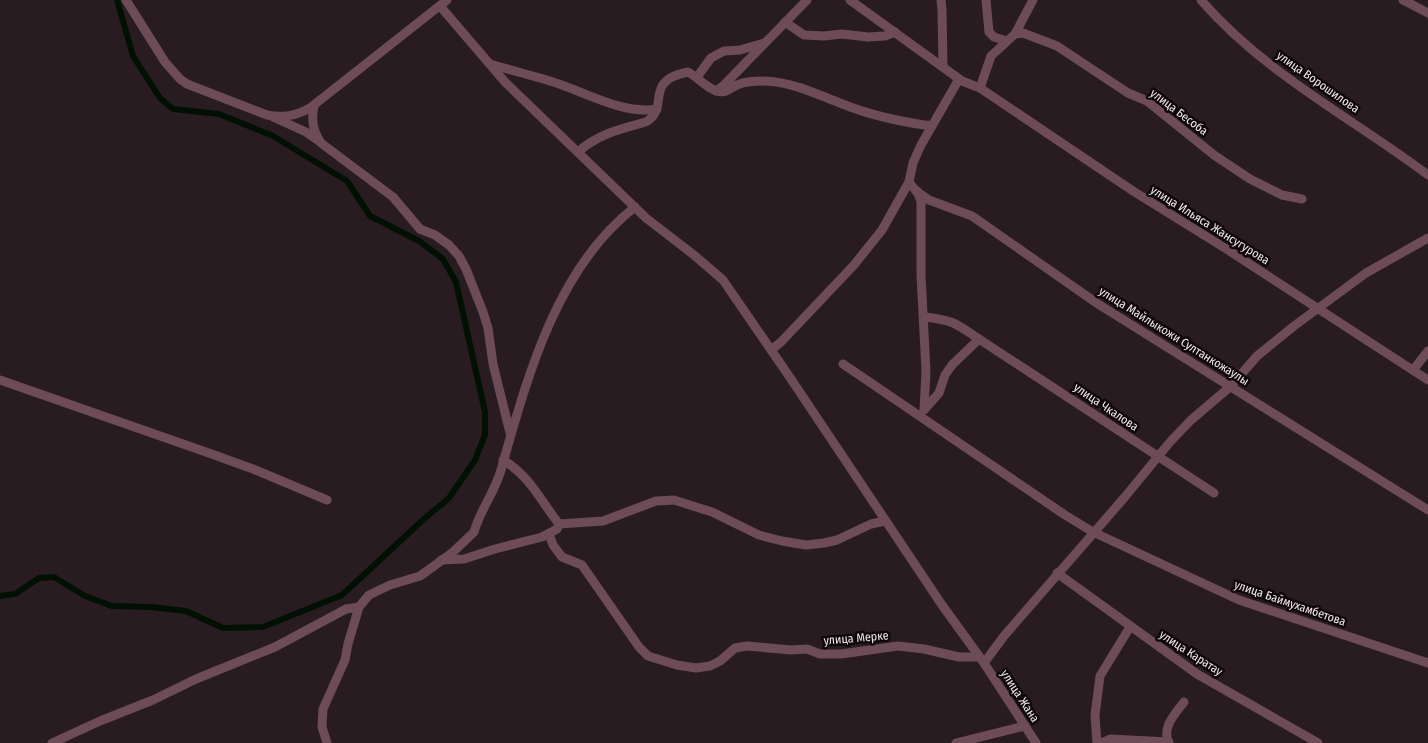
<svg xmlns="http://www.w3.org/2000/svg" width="1428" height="743" font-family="'Fira Sans Condensed',sans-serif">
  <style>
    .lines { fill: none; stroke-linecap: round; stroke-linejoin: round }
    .canal { stroke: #001103; stroke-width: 6 }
    .minor { stroke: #6d4b57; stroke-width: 9 }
    .labels { text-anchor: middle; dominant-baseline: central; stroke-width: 5; stroke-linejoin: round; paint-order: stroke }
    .street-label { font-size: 12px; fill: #f3e9ec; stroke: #0e080a }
  </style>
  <rect width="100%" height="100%" fill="#291c21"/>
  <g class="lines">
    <path class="canal" d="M0,596L15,594L39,578L54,577L85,596L112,606L151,607L186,611L223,628L263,627L342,595L425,518L449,498L475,460L485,435V412L456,282L443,259L419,241L370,216L347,181L273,136L219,114L173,109L160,98L133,56L117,0"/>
    <g class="minor">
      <path d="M126,0L165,62L180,79L187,84L267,115C283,118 295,116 310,108L447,0"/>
      <path d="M850,0L962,81L980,88L1133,191L1228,250L1428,380"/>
      <path d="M941,0L942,10L943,66"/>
      <path d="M986,0L989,32L994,37L1007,41"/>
      <path d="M1201,0C1264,73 1352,118 1428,175"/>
      <path d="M1403,0L1428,13"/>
      <path d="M440,6L505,82L646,218L694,255L723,280L791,379L942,605L984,663L1036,743"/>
      <path d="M785,22L804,35L824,36L842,34L868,37L885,36L895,32"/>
      <path d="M1015,34L1023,33L1057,46L1128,93L1147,101L1214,155L1250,179L1282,195L1302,199"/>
      <path d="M490,64C510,70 530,75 550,81C584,91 621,115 657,109"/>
      <path d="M697,77L711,58L724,51L740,50L764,43"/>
      <path d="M980,88L991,56L1015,34L1033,0"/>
      <path d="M716,91L724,85L807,0"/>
      <path d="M314,106C311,121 313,130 321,143L393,197L420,229L435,235L449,245L459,256L466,269L483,312L488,328L493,364L510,433"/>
      <path d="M273,117L306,132L319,141"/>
      <path d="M578,152C598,134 620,129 646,122C671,107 642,81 688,72C698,77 706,88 717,91C726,94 730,88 737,85C745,81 755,81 764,81C792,82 814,93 840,103C869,115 901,122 932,126"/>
      <path d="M909,182L916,191L929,200L972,216L1098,304L1428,510"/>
      <path d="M917,191L921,201V275L926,371L924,410"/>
      <path d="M924,317C953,320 955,323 979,339"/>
      <path d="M771,350L781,342L854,265L882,230L909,182L913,163L921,145L959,79"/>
      <path d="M843,364L1065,515L1093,532L1239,600L1428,663"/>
      <path d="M1413,370L1428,351"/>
      <path d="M0,380L206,452L253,469L327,500"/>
      <path d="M924,410L939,393L945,375L952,365L979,339L1214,493"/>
      <path d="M503,460C529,475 541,501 559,524"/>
      <path d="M559,524L603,521L656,501L674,500L712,512L759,535L782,541L806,545L824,543L837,540L871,524L885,521"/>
      <path d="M549,534L553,545L562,557L582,565L639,647L648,656L677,665L696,668L710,666L720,661L735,648L747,646L791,650L807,649L820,654H841L898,646L924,649L959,657H978"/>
      <path d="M441,560L464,559L495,549L542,537L557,529L559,524"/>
      <path d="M1057,573L1197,674L1318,743"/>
      <path d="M984,663L1004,636L1124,498L1170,442L1191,420L1231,386L1257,356L1294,326L1366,273L1428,238"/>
      <path d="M52,743L100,721L153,700L196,679L275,647L346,609L359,607L369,595L390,585L420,576L452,553L474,532C480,510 495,492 501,470C527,378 556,268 635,207"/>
      <path d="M327,743L322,727L323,709L345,660L348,644L359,607"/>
      <path d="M956,743L1025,726"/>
      <path d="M1097,743L1095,715L1100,676L1130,627"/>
      <path d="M1101,743L1110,739L1169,742"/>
      <path d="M1169,743C1161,728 1175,714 1184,702"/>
    </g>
  </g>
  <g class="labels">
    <g class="street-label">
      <text transform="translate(1318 82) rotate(35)">улица Ворошилова</text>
      <text transform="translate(1179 112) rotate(37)">улица Бесоба</text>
      <text transform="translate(1210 225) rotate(32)">улица Ильяса Жансугурова</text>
      <text transform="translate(1174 336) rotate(32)">улица Майлыкожи Султанкожаулы</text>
      <text transform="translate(1106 407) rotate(34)">улица Чкалова</text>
      <text transform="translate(1290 603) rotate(19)">улица Баймухамбетова</text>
      <text transform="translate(856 638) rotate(-5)">улица Мерке</text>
      <text transform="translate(1191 653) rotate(33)">улица Каратау</text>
      <text transform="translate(1020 696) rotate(57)">улица Жана</text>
    </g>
  </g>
</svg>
